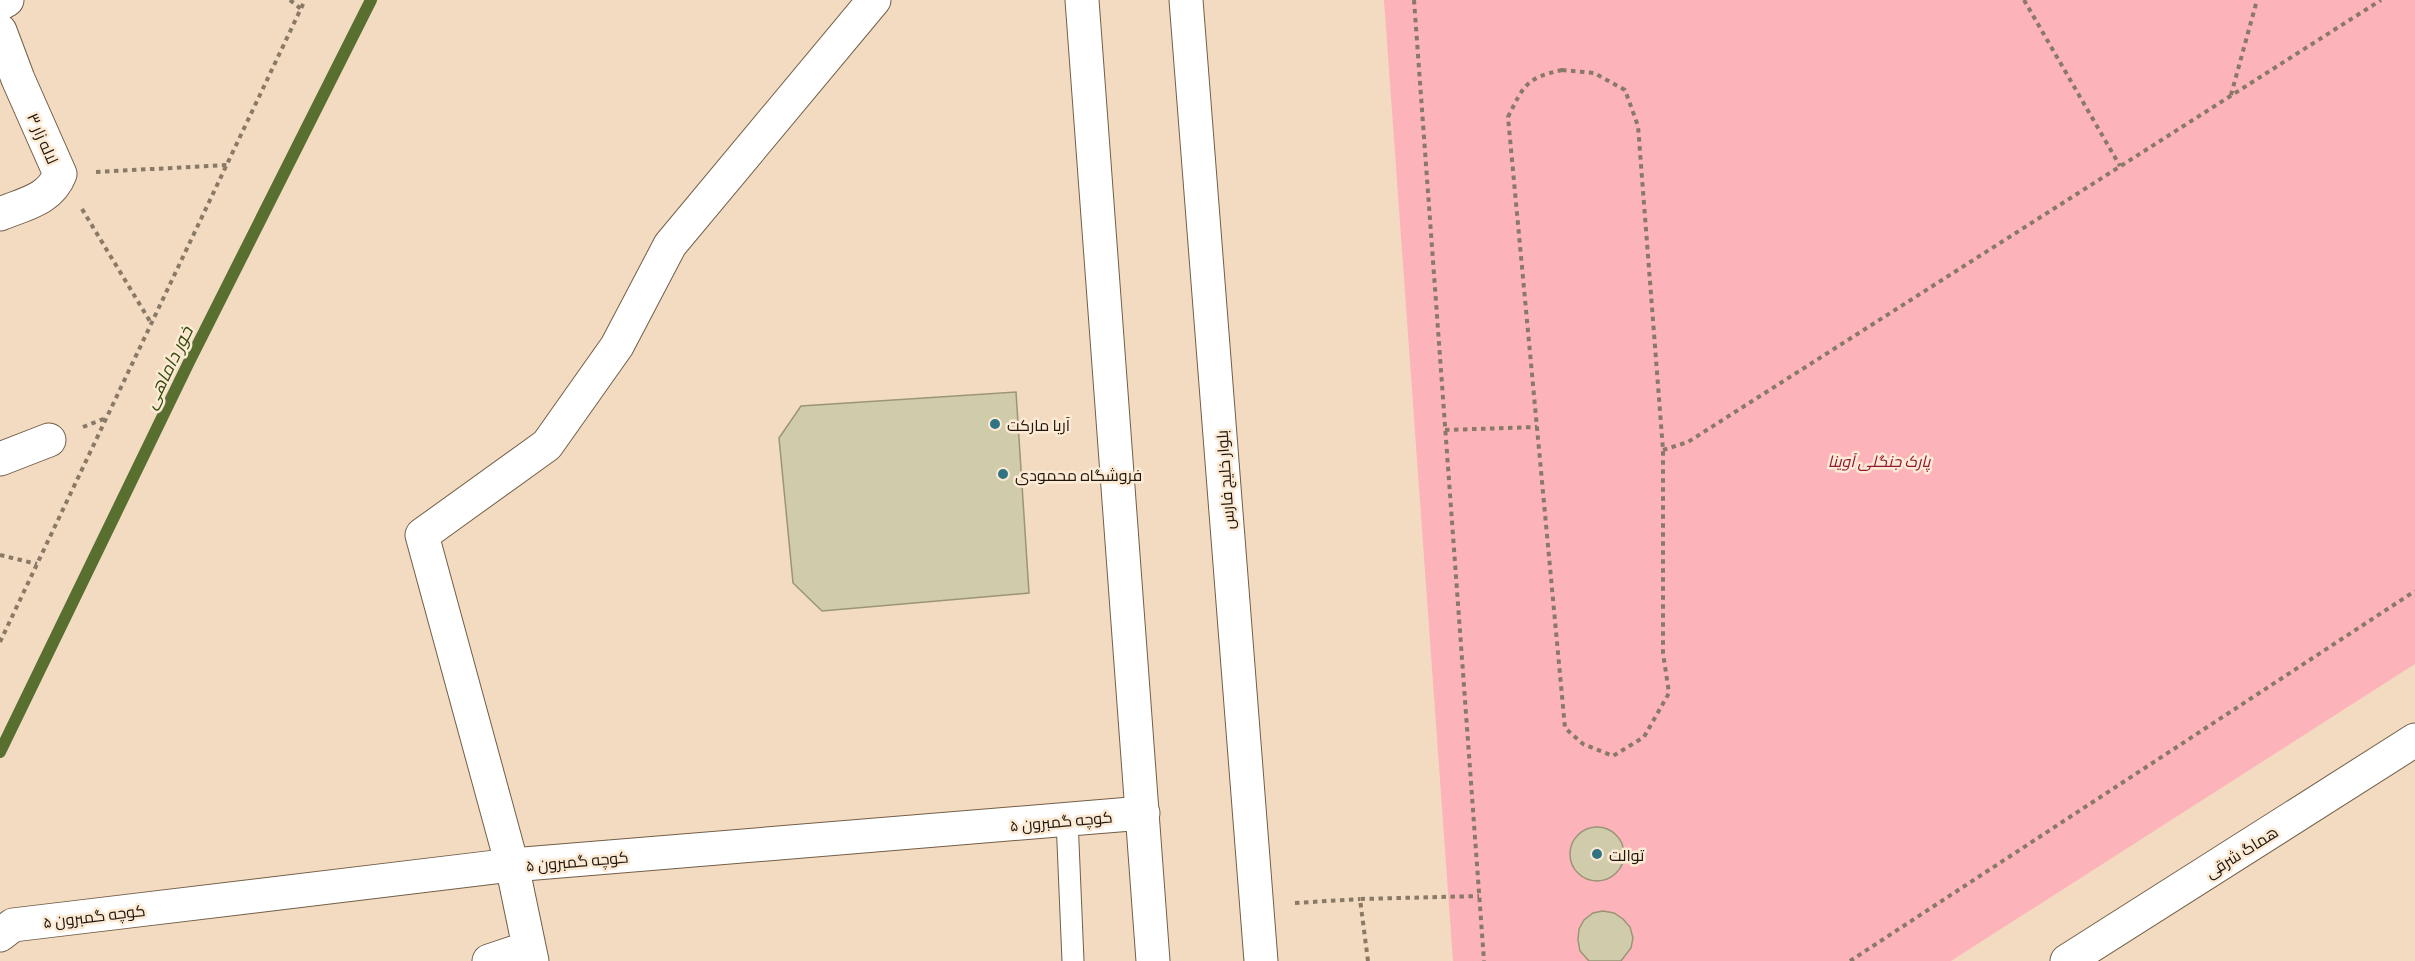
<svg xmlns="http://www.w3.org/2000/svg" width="2415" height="961" font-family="Literata,Cairo,serif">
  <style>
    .green { fill: #fdb3ba }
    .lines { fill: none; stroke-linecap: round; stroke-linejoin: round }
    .stream { stroke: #586f30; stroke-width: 12 }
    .building { fill: #d0cbab; stroke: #9a9576; stroke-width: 1.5 }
    .lane-casing { stroke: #725e47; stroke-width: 23 }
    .street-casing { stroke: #725e47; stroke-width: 35 }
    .primary-casing { stroke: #725e47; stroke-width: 35 }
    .path { stroke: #897967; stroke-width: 4; stroke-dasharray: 4.5 4.5; stroke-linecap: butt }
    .lane { stroke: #fff; stroke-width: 21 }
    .street { stroke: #fff; stroke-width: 33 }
    .primary { stroke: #fff; stroke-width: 33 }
    .poi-dot { fill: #307484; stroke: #fcead4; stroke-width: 2 }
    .labels { text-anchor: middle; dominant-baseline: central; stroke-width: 5; stroke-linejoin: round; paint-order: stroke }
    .street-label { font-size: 16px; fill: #1f170d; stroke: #fcead4 }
    .poi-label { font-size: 16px; fill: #1f170d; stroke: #fcead4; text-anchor: start }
    .park-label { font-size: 16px; font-style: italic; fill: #901835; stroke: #fcead4 }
    .water-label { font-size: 18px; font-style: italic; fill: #324b0b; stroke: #fcead4 }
  </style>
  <rect width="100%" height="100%" fill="#f3dbc1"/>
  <path class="green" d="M1384,0H2415V664L1951,961H1453Z"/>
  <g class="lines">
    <path class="stream" d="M0,752L189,362L371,0"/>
  </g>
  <g class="building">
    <path d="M1016,392L1029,593L822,611L793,583L779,438L801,406Z"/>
    <circle cx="1597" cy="854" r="27"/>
    <path d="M1603,911L1614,913L1623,919L1630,927L1633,938L1631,948L1621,961H1589L1580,951L1578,940L1579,929L1584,920L1593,913Z"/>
  </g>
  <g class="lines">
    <defs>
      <path id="lane" d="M1067,819L1073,961"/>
      <g id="street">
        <path d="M0,4L7,0"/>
        <path d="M0,31L18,79L60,174C50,200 24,204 0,214"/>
        <path d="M0,459L49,440"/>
        <path d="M0,935L13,925L512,865L1143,813"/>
        <path d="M489,961L528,948"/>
        <path d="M532,961L512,865L422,535L547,445L617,346L670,245L874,0"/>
        <path d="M2067,961L2415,740"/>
      </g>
      <g id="primary">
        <path d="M1082,0L1153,961"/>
        <path d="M1186,0L1261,961"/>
      </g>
    </defs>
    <use href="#lane" class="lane-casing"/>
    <use href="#street" class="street-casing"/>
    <use href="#primary" class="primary-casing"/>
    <g class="path">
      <path d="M290,0L301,9"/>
      <path d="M1414,0L1484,961"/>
      <path d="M2024,0L2120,166"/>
      <path d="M1562,70L1594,73L1625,90L1638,126L1663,450V653L1669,693L1644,737L1613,756L1583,744L1565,728L1508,117C1524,85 1526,78 1562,70Z"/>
      <path d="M2231,95L2257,0"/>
      <path d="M96,172L227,165"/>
      <path d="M82,209L151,323"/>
      <path d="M83,427L106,418"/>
      <path d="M1445,430L1537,427"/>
      <path d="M1663,450L1688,442L2381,0"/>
      <path d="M0,555L37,564"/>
      <path d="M0,642L305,0"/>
      <path d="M1295,903L1360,899"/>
      <path d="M1368,961L1360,899L1479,896"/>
      <path d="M1850,961L2415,591"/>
    </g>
    <use href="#lane" class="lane"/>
    <use href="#street" class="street"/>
    <use href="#primary" class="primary"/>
  </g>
  <g class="poi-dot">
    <circle cx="995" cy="424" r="6"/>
    <circle cx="1003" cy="474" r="6"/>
    <circle cx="1597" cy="854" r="6"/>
  </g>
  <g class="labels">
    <g class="street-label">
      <text transform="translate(44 138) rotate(66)">لاله زار ۳</text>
      <text transform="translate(1224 480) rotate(-94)">بلوار خلیج فارس</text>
      <text transform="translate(1061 820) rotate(-5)">کوچه گمبرون ۵</text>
      <text transform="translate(2241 851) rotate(-32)">هماگ شرقی</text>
      <text transform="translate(577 860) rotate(-5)">کوچه گمبرون ۵</text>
      <text transform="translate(94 915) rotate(-7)">کوچه گمبرون ۵</text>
    </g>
    <g class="poi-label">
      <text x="1007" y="424">آریا مارکت</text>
      <text x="1015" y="474">فروشگاه محمودی</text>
      <text x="1609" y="854">توالت</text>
    </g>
    <g class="park-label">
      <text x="1879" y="460">پارک جنگلی آوینا</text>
    </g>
    <g class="water-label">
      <text transform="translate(167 367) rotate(-64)">خور داماهی</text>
    </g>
  </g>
</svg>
